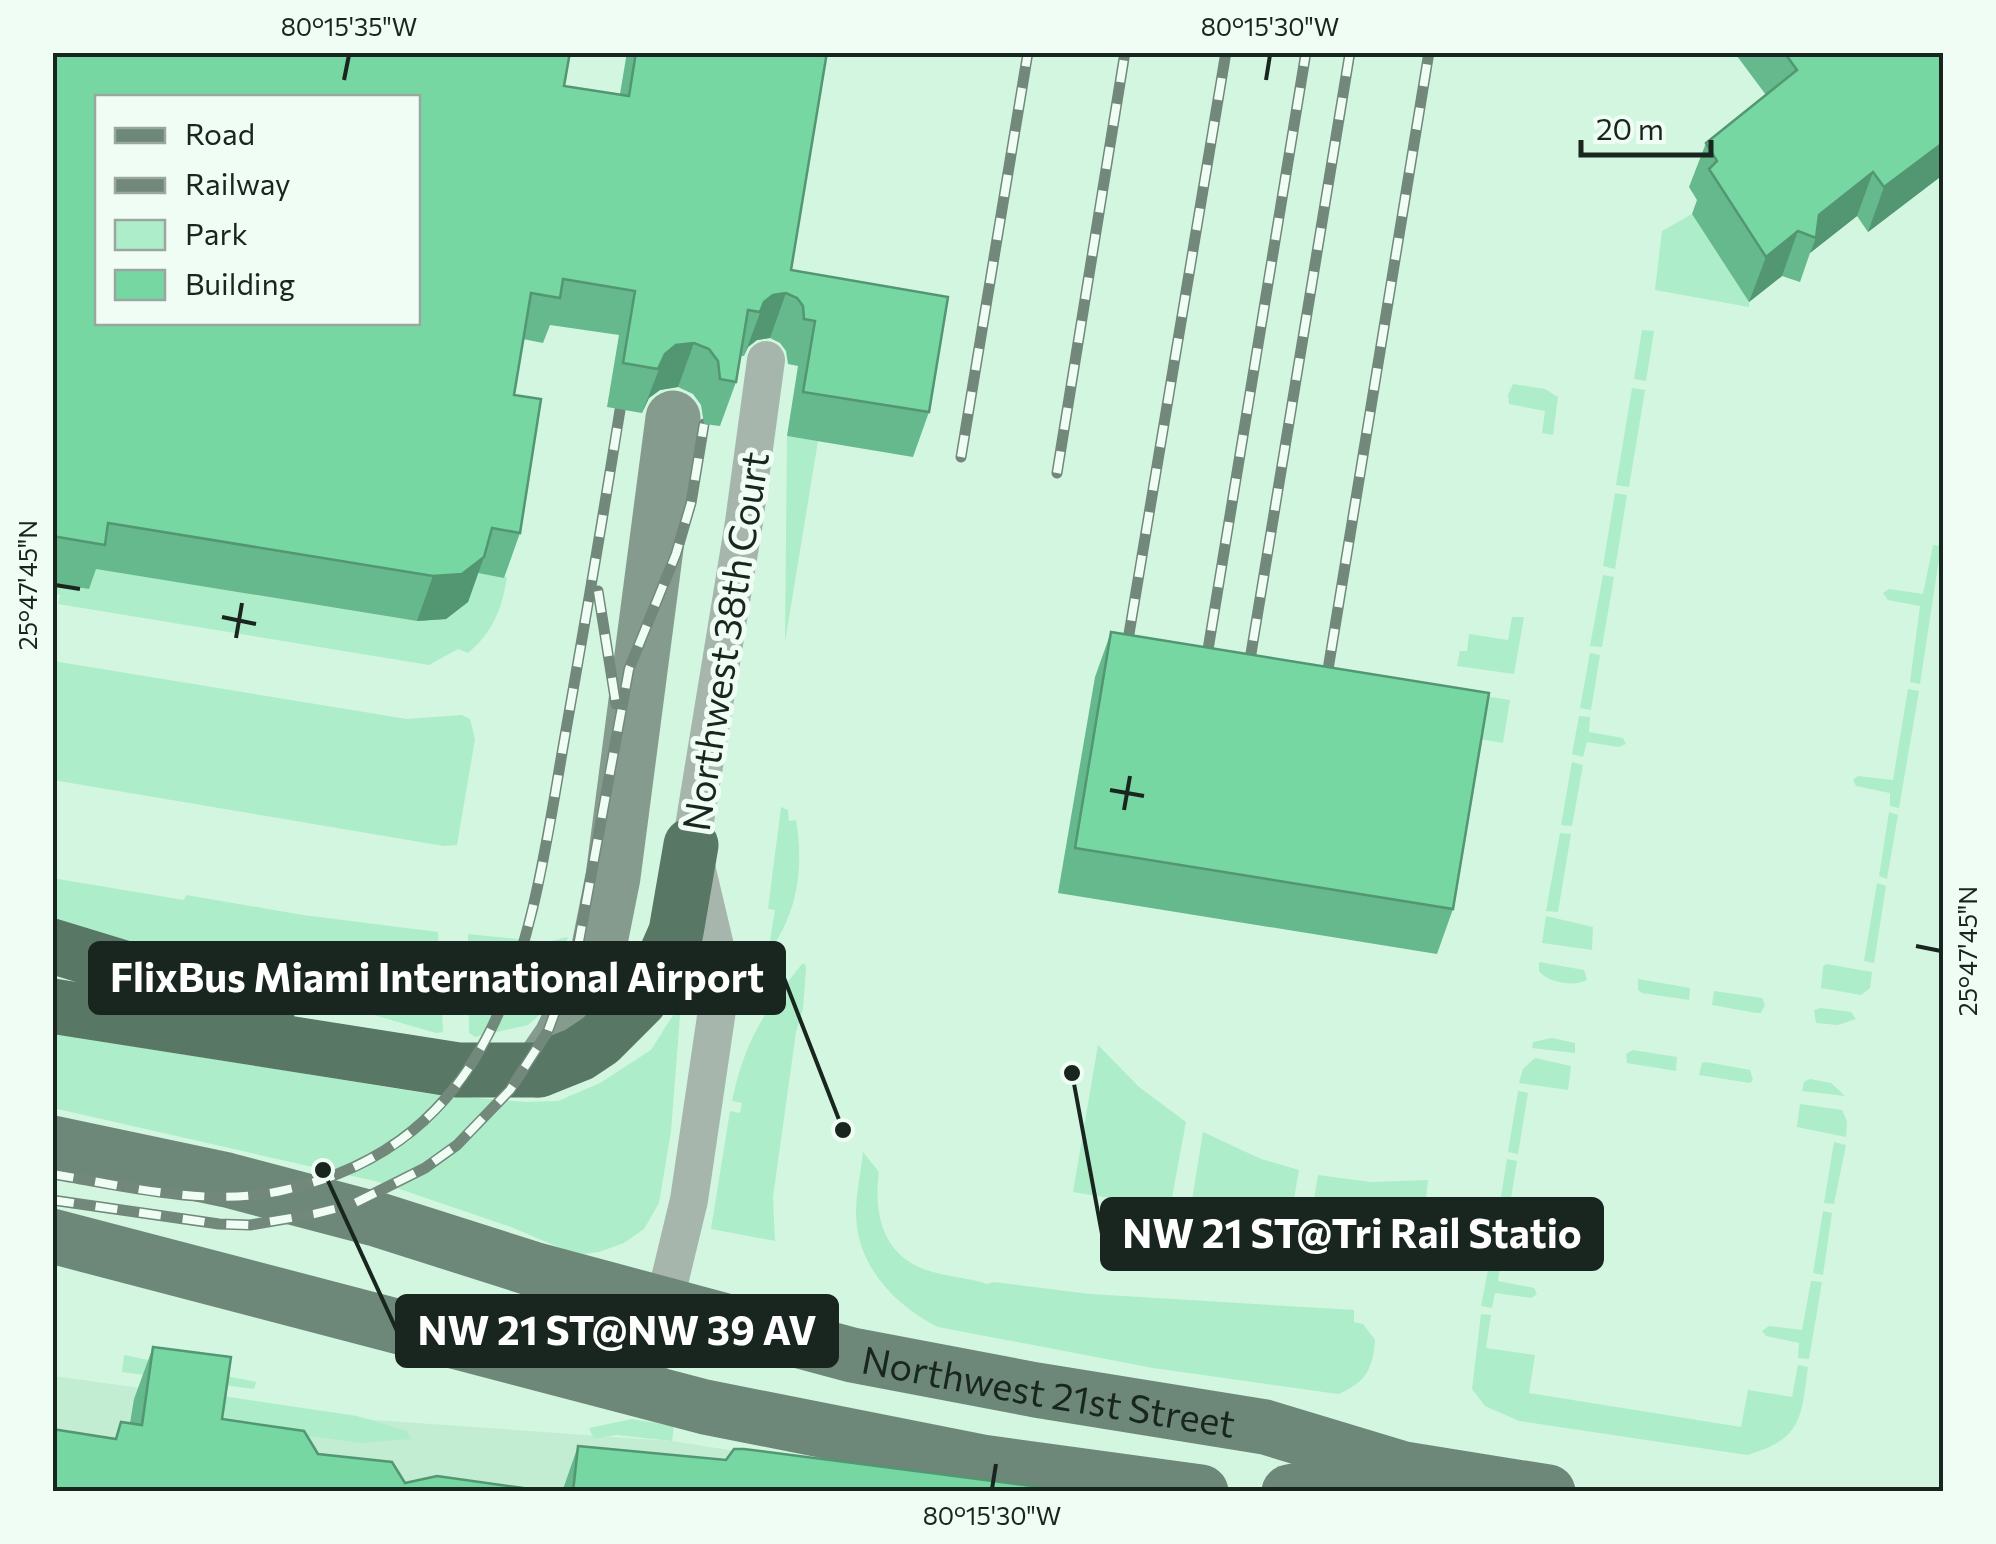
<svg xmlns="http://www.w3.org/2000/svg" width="1996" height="1544" font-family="Commissioner,sans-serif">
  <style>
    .built { fill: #c2edd3 }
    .green { fill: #aeedc9 }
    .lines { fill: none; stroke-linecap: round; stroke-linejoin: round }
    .street { stroke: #a7b6ad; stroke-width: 38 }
    .secondary { stroke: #859b8e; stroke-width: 55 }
    .primary { stroke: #6d8878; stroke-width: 55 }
    .highway { stroke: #587765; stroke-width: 55 }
    .rail-casing { stroke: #71887b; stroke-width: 11 }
    .rail { stroke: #f0fdf5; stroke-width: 8; stroke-dasharray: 22; stroke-linecap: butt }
    .wall { fill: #65b98c }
    .shaded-wall { fill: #539672 }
    .building { fill: #76d7a3; stroke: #539672; stroke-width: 2.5; fill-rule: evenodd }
    .ticks { fill: none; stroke: #19261f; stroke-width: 4 }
    .labels { text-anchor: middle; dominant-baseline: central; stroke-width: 10; stroke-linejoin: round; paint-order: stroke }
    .street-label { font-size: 38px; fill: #19261f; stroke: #f0fdf5 }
    .leader { fill: none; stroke: #19261f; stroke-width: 4 }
    .callout-dot { fill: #19261f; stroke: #f0fdf5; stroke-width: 4 }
    .callout { fill: #19261f; stroke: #19261f; stroke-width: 4 }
    .callout-label { font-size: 40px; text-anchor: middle; font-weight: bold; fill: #fff }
    .neatline { fill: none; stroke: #19261f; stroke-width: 4 }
    .ticks-label { font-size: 25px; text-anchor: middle; fill: #19261f }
  </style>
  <rect width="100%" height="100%" fill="#d3f6e1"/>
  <path class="built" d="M53,1376L374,1420L672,1441L987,1491L53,1492Z"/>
  <g class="green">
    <path d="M1692,214L1749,302V307L1655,290L1662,231Z"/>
    <path d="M1642,330L1654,331L1646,381L1634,379Z"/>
    <path d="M1513,384L1545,389L1558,397L1553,435L1542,433L1545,411L1509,404L1508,395Z"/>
    <path d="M1632,388L1645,390L1629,487L1616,485Z"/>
    <path d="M787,436L818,441L785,642Z"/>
    <path d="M1615,493L1627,495L1615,569L1603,566Z"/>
    <path d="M1933,545L1941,546L1920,684L1910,682L1920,606L1888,600L1883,593L1889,589L1923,594Z"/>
    <path d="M92,568L417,621C457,618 465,611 476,573L507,577C502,609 493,632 468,653L458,649L429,665L58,604L60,595L53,594V583Z"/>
    <path d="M1603,575L1614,577L1602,647L1590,646Z"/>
    <path d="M1512,617H1524L1514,674L1457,666L1460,651H1467L1469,634L1508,640Z"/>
    <path d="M1590,653L1600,655L1591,710L1580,708Z"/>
    <path d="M53,661L407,719L462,715L470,719L475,739L457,845L444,846L53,780Z"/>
    <path d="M1908,689L1919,691L1899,808L1890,806V793L1856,786L1853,780L1858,776L1893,780Z"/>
    <path d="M1457,692L1510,700L1503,743L1450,734Z"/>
    <path d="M1579,716L1590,717L1589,732L1623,738L1626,744L1619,747L1587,742L1583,757L1572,754Z"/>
    <path d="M1572,762L1583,765L1572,826L1561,825Z"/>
    <path d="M781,807L788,810L789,821L796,820C804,867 798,914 768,953L775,910L768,909Z"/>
    <path d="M1889,812L1898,815L1887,879L1879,876Z"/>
    <path d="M1560,833L1571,834L1558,912L1546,911Z"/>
    <path d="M52,878L184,900L186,895L303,915L438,932L443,1032L436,1033L53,922Z"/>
    <path d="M1877,883L1886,886L1874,963L1864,961Z"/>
    <path d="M1546,916L1593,927L1592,950L1542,943Z"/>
    <path d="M468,934L546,942L568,937L543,1012L528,1025L475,1037L469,1033Z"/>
    <path d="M1539,962L1584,970L1587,980C1574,987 1548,983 1539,971Z"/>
    <path d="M802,964H805L806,969L803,1009L796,1032L773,1197L775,1241L711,1229L730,1111L740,1113L742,1103L732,1101C744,1042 765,1010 802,964Z"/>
    <path d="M1826,964L1872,972L1870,988L1861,995L1821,988L1823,967Z"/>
    <path d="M1638,979L1690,988L1689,1000L1642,993L1638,990Z"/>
    <path d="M1714,991L1762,998L1765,1005L1761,1013H1756L1712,1005Z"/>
    <path d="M1821,1008L1851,1012L1856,1019L1838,1025L1816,1023L1814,1010Z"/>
    <path d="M675,1012L680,1013V1016L671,1131L659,1203L644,1229L624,1243L599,1252L584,1254L565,1250L511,1227L379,1182L53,1108L52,1033L430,1094L526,1102L558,1101L600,1083L651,1050Z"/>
    <path d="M1552,1038L1575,1043V1053L1532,1048L1533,1042Z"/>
    <path d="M1098,1045L1139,1087L1186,1122L1170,1208L1073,1192Z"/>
    <path d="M1633,1050L1677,1057L1676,1071L1627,1063L1626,1054Z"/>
    <path d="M1535,1058L1571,1066L1568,1090L1519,1083L1523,1069Z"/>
    <path d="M1706,1062L1750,1070L1753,1080L1750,1083L1699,1075L1702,1063Z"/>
    <path d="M1810,1079L1831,1083L1845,1096L1802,1091L1804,1082Z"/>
    <path d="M1518,1091L1528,1093L1518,1154L1508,1152Z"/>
    <path d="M1800,1104L1842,1110L1847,1121L1846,1137L1797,1127Z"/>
    <path d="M1203,1132L1261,1159L1299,1170L1289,1228L1190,1212Z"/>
    <path d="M1834,1142L1846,1145L1834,1204L1824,1203Z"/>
    <path d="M863,1152L879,1172C873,1217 884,1259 933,1272C951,1277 970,1278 987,1284L994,1282L1090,1294L1354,1310V1322L1363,1324L1375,1340C1373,1368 1366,1383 1338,1394L1153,1368L938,1327C895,1306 856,1265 856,1213C856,1193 861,1172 863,1152Z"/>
    <path d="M1507,1159L1517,1161L1507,1223L1497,1221Z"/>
    <path d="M1318,1175L1371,1182L1428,1180C1426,1195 1426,1213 1419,1227C1405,1259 1336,1236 1309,1231Z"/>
    <path d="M1823,1211L1832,1213L1823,1275L1813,1273Z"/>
    <path d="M1496,1229L1505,1231L1498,1281L1534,1288L1537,1294L1531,1298L1495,1293L1492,1308L1481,1306Z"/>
    <path d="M1811,1281L1822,1282L1809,1359L1798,1358L1799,1343L1766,1336L1762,1331L1769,1326L1802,1330Z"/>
    <path d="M1481,1314L1491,1315L1486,1348L1535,1355L1529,1393L1741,1427L1748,1390L1792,1397L1798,1365L1808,1367C1801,1419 1802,1439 1747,1455L1519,1421L1485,1406L1472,1389Z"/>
    <path d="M124,1355L256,1382L254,1389L122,1372Z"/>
    <path d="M215,1395L357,1416L407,1431L411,1439L361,1443L238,1427L211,1420Z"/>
    <path d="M632,1419L674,1426L672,1441L616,1435L594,1439L589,1428Z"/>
  </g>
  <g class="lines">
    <path class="street" d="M643,1391L689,1200L722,976L691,845L744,522L766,360"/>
    <path class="secondary" d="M539,1070L561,1038L595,967L613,877L673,418"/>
    <g class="primary">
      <path id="s1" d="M52,1143L227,1180L379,1220L533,1269L852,1355L1036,1390L1265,1427L1404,1469L1548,1492"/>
      <path d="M52,1236L705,1407L982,1462L1201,1492"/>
      <path d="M1289,1492L1394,1471"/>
    </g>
    <g class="highway">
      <path d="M52,946L219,997L267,1018"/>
      <path d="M52,1006L458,1070H539L579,1054L600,1040L640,1000L662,964L676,932L691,845"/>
    </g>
    <defs>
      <g id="rail">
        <path d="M961,457L1028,52"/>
        <path d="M1057,473L1125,52"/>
        <path d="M598,591L616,704"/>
        <path d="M1124,664L1226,52"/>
        <path d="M1204,674L1306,52"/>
        <path d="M1246,684L1350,52"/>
        <path d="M1324,694L1429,52"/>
        <path d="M52,1174C127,1186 209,1208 285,1190C514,1139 532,922 566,730C585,623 603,517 620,410"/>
        <path d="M52,1200L219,1224L250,1225L314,1214L351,1205L425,1168L457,1145L510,1090L548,1031L577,952L629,669L676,554L691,503L704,424"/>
      </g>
    </defs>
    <use href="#rail" class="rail-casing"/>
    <use href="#rail" class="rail"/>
  </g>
  <g class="wall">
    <path d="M52,52L564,86L620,94L627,52H827L791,270L929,412L913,457L787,436L798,366L788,364L786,351L780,343L770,338L757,340L748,347L744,356H741L736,382L720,426L704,424L701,405L693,394L678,387L660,390L649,398L642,413L607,407L619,335L550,325L543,343L523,339L514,395L520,533L504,578L478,573L468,602L446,619L417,621L96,569L89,589L52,583Z"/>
    <path d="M1734,52H1944V174L1868,232L1857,216L1810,253L1800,282L1782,276L1749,302L1692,214L1697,200L1689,187L1706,143L1766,95Z"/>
    <path d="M1111,632L1453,909L1437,954L1058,893L1095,677Z"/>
    <path d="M153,1347L222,1419L405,1483L52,1492L115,1439L121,1422L130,1423L134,1399Z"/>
    <path d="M578,1446L1078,1492H562Z"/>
  </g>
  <g class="shaded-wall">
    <path d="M1944,142V174L1868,232L1884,187Z"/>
    <path d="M1873,172L1857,216L1810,253L1816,238L1819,215Z"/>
    <path d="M1798,231L1782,276L1749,302L1766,257Z"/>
    <path d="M786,293L770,338L757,340L748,347L744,356L764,302L773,295Z"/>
    <path d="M694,343L678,387L660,390L649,398L642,413L665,354L676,345Z"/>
    <path d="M484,557L468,602L446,619L417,621L433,576Z"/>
  </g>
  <g class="building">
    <path d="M52,52H570L564,86L629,96L636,52H827L791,270L948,297L929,412L803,392L815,321L804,319L803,306L797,298L786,293L773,295L764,302L760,312L748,310L736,382L720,379L718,361L709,349L694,343L676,345L665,354L658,369L623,363L635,291L563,279L560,298L531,293L514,395L541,399L520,533L492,528L484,557L462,574L433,576L108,523L105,545L52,536ZM98,98H418V322H98Z"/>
    <path d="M1784,52H1944V142L1884,187L1873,172L1819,215L1816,238L1798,231L1766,257L1709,169L1717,161L1706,143L1797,70Z"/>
    <path d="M1111,632L1489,693L1453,909L1075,848Z"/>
    <path d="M153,1347L231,1357L222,1419L304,1431L318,1454L392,1462L405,1483L437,1476L523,1488L529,1492H52V1429L116,1439L121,1422L142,1425Z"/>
    <path d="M578,1446L726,1460L734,1449H744L1078,1492H573Z"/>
  </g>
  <path class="ticks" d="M344,80L349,55M1266,80L1270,55M55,585L80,589M222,617L256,624M236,638L242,603M1110,790L1144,796M1124,810L1130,776M1916,946L1941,951M992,1489L996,1464"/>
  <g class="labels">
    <g class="street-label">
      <text transform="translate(724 641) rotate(-81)">Northwest 38th Court</text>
      <text stroke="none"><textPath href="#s1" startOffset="1028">Northwest 21st Street</textPath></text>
    </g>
  </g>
  <path class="leader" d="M843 1130L784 978M1072 1073L1102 1234M323 1170L397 1331"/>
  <g class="callout-dot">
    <circle cx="843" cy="1130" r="10"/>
    <circle cx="1072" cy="1073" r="10"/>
    <circle cx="323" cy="1170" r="10"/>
  </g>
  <g class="callout">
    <rect x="90" y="943" width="694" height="70" rx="10"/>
    <rect x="1102" y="1199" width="500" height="70" rx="10"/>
    <rect x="397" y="1296" width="440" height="70" rx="10"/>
  </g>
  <g class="callout-label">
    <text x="437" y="992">FlixBus Miami International Airport</text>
    <text x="1352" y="1248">NW 21 ST@Tri Rail Statio</text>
    <text x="617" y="1345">NW 21 ST@NW 39 AV</text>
  </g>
  <rect width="1996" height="1544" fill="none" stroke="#f0fdf5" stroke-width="110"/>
  <rect x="95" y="95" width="325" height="230" fill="#f0fdf5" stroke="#9aa79f" stroke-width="2.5"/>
  <rect x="115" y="128" width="50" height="15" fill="#6d8878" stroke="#9aa79f" stroke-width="2.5"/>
  <text x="185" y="145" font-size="30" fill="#19261f">Road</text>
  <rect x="115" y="178" width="50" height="15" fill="#71887b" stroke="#9aa79f" stroke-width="2.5"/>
  <text x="185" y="195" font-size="30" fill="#19261f">Railway</text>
  <rect x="115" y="220" width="50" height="30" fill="#aeedc9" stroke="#9aa79f" stroke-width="2.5"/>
  <text x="185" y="245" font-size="30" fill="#19261f">Park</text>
  <rect x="115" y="270" width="50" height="30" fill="#76d7a3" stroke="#9aa79f" stroke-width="2.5"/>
  <text x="185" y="295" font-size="30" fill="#19261f">Building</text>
  <path d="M1581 140v15h130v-15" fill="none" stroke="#19261f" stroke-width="5"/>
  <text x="1596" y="140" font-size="30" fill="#19261f" stroke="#f0fdf5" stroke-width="8" paint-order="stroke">20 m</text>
  <rect x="55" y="55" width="1886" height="1434" class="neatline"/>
  <g class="ticks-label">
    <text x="349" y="36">80°15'35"W</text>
    <text x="1270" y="36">80°15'30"W</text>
    <text transform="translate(28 585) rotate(-90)" y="9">25°47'45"N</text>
    <text transform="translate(1968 951) rotate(-90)" y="9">25°47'45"N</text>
    <text x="992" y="1525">80°15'30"W</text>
  </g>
</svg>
